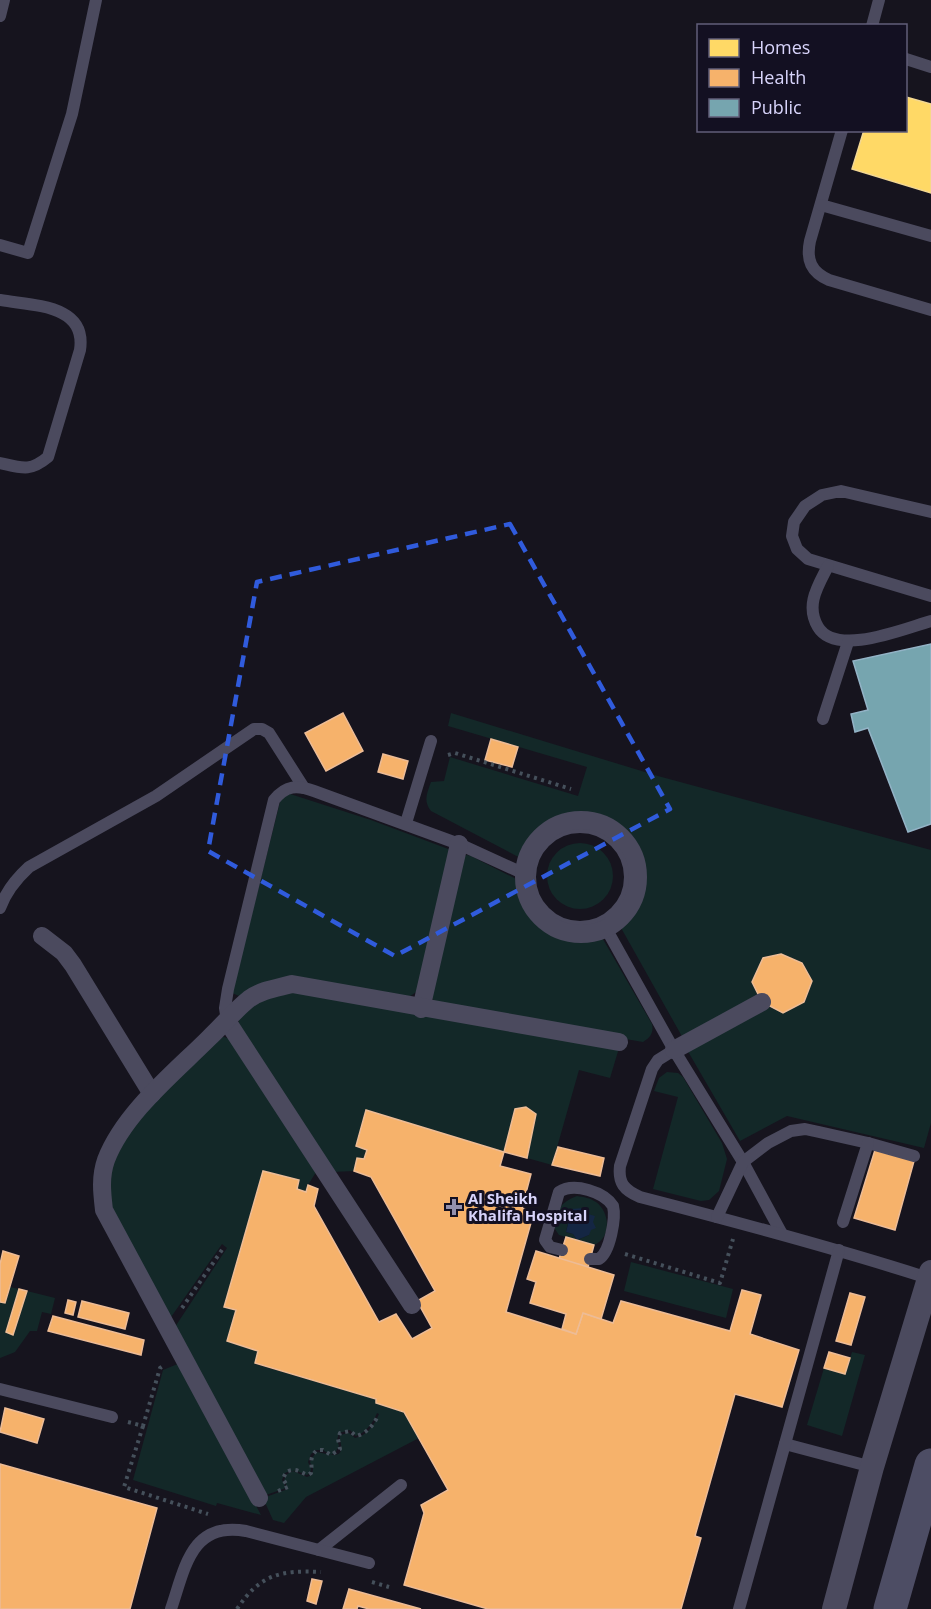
<svg xmlns="http://www.w3.org/2000/svg" width="931" height="1609" font-family="'Open Sans',sans-serif">
  <style>
    .green { fill: #132828; fill-rule: evenodd }
    .water { fill: #142643 }
    .homes { fill: #ffd966; stroke: #f3d893; stroke-width: 1.5 }
    .health { fill: #f6b26b; stroke: #edbc96; stroke-width: 1.5 }
    .public { fill: #76a5af; stroke: #93b3c6; stroke-width: 1.5 }
    .lines { fill: none; stroke-linecap: round; stroke-linejoin: round }
    .path { stroke: #45505b; stroke-width: 4; stroke-dasharray: 3 4.5; stroke-linecap: butt }
    .service { stroke: #4b4a5e; stroke-width: 12 }
    .pedestrian { stroke: #4b4a5e; stroke-width: 18 }
    .minor { stroke: #4b4a5e; stroke-width: 24 }
    .secondary { stroke: #4d4d64; stroke-width: 33 }
    .marked { fill: none; stroke: #305bdc; stroke-width: 4.5; stroke-dasharray: 12 8; stroke-linejoin: round }
    .poi-dot { fill: #9491ae; stroke: #131022; stroke-width: 2 }
    .labels { text-anchor: middle; dominant-baseline: central; stroke-width: 6; stroke-linejoin: round; paint-order: stroke }
    .poi-label { font-size: 15px; font-weight: bold; fill: #d8d4fb; stroke: #131022; text-anchor: start }
  </style>
  <rect width="100%" height="100%" fill="#16141e"/>
  <g class="green">
    <path d="M451,713L658,776L931,850V1123L924,1148L787,1116L740,1141L686,1048L766,1004L783,1013L804,1002L812,981L781,954L763,958L752,982L760,999L684,1040L620,926C693,847 560,761 524,860L431,811C423,801 427,793 431,782L444,781L450,757L578,796L587,767L448,726Z"/>
    <path d="M284,792L371,820L451,850L419,990L409,997L288,980L244,998L232,993L281,798Z"/>
    <circle cx="580" cy="876" r="33"/>
    <path d="M467,855L471,856L522,882C530,923 560,943 600,934L652,1024C654,1033 650,1038 643,1042L445,1008L434,1001L430,995L462,857Z"/>
    <path d="M289,991L619,1048L610,1078L579,1070L552,1165L527,1158L526,1107L515,1109L504,1152L367,1111L356,1146L367,1150L364,1159L357,1158L354,1171L332,1172L238,1024L239,1019L260,998Z"/>
    <path d="M224,1037L230,1039L318,1169L308,1185L306,1192L297,1189L298,1180L263,1171L224,1307L236,1310L227,1341L258,1351L255,1364L376,1399V1403L404,1412L419,1438L306,1497L284,1523L273,1520L263,1498L288,1489L284,1480L287,1474L293,1471L307,1477L312,1475L313,1469L310,1462L316,1452C323,1452 344,1462 341,1445C341,1442 339,1438 340,1435L349,1433L355,1438C367,1436 375,1424 379,1414L377,1413C373,1423 366,1432 356,1436L350,1430L339,1433L337,1440L339,1446L335,1453L331,1455L323,1450H316L311,1454L308,1462L311,1469L310,1473L307,1475C298,1472 296,1468 285,1473L282,1480L286,1488L263,1496L173,1330L227,1248L222,1244L169,1320L107,1206L112,1158L138,1115L218,1038Z"/>
    <path d="M667,1072L678,1073L683,1077L722,1143L727,1159L719,1191L709,1200L701,1201L653,1189L678,1097L654,1091L659,1078Z"/>
    <path d="M577,1196C584,1197 590,1198 596,1202C610,1212 612,1238 594,1245L559,1235L553,1226C559,1209 559,1203 577,1196ZM571,1209L588,1214L589,1235L577,1240L573,1234L566,1232Z"/>
    <path d="M631,1262L733,1289L726,1318L624,1291Z"/>
    <path d="M10,1287L19,1289L6,1332L13,1334L27,1291L55,1298L51,1314L42,1312L37,1331H30L15,1352L0,1358V1302L5,1303Z"/>
    <path d="M852,1352L865,1355L842,1436L807,1425L824,1368L845,1374Z"/>
    <path d="M180,1363L261,1515L217,1503L216,1506L133,1480L163,1370Z"/>
  </g>
  <path class="water" d="M584,1208L588,1214L595,1216L593,1222L596,1228L591,1230L589,1235L577,1240L573,1234L566,1232L568,1224L565,1219L570,1215L571,1209Z"/>
  <path class="homes" d="M906,97L931,104V193L852,169L864,130H906Z"/>
  <g class="health">
    <path d="M343,713L363,751L326,771L305,733Z"/>
    <path d="M491,739L518,747L512,767L485,760Z"/>
    <path d="M383,754L408,761L403,779L378,772Z"/>
    <path d="M781,954L802,963L812,981L804,1002L783,1013L762,1002L752,982L763,958Z"/>
    <path d="M526,1107L536,1114L527,1158L504,1152L515,1109Z"/>
    <path d="M366,1110L504,1152L500,1166L531,1174L522,1208L534,1212L506,1312L576,1334L583,1313L613,1323L621,1301L730,1331L742,1290L761,1295L750,1334L799,1350L782,1407L735,1394L695,1536L701,1538L681,1609H488L404,1585L424,1513L421,1505L448,1490L404,1412L376,1403V1399L255,1363L258,1351L227,1341L236,1310L224,1307L263,1171L299,1180L297,1189L306,1192L308,1185L318,1189L314,1206L379,1322L396,1314L412,1339L432,1328L417,1301L435,1291L371,1177L354,1171L357,1158L364,1159L367,1150L356,1146Z"/>
    <path d="M558,1147L604,1158L600,1176L552,1165Z"/>
    <path d="M875,1150L914,1161L895,1230L854,1218Z"/>
    <path d="M566,1237L594,1245L588,1267L559,1259Z"/>
    <path d="M3,1251L19,1256L5,1303L0,1302V1264Z"/>
    <path d="M536,1251L614,1275L601,1319L583,1313L576,1334L562,1329L566,1314L530,1303L536,1282L527,1279Z"/>
    <path d="M19,1289L27,1291L13,1335L6,1332Z"/>
    <path d="M850,1293L865,1297L851,1345L836,1341Z"/>
    <path d="M68,1300L76,1302L73,1315L65,1313Z"/>
    <path d="M82,1301L129,1313L125,1329L78,1317Z"/>
    <path d="M53,1316L144,1340L141,1355L48,1331Z"/>
    <path d="M829,1352L850,1358L845,1374L824,1368Z"/>
    <path d="M5,1408L44,1419L37,1443L0,1432Z"/>
    <path d="M0,1464L157,1508L130,1609H0Z"/>
    <path d="M312,1579L322,1581L316,1604L307,1601Z"/>
    <path d="M349,1589L421,1609H369L358,1606L357,1609H343Z"/>
  </g>
  <path class="public" d="M931,644V824L908,832L868,728L855,732L851,714L868,710L853,661Z"/>
  <g class="lines">
    <g class="path">
      <path d="M448,755L455,753L571,789"/>
      <path d="M625,1254L720,1283L733,1239"/>
      <path d="M182,1308L224,1247"/>
      <path d="M128,1422L143,1426L160,1368L163,1366"/>
      <path d="M143,1426L124,1487L208,1514"/>
      <path d="M278,1491L288,1487L283,1479L286,1472C296,1467 299,1472 308,1475L311,1473C313,1463 308,1458 317,1450H323L331,1455L340,1449L338,1439L340,1433L350,1431L356,1436C366,1434 375,1424 378,1415"/>
      <path d="M372,1582L389,1587"/>
      <path d="M237,1609C260,1574 281,1570 321,1572"/>
    </g>
    <g class="service">
      <path d="M0,16L4,0"/>
      <path d="M872,26L879,0"/>
      <path d="M906,59L931,67"/>
      <path d="M842,130L810,241C806,260 811,272 829,280L931,310"/>
      <path d="M821,205L931,236"/>
      <path d="M0,245L28,253L72,114L96,0"/>
      <path d="M0,300C33,306 87,304 80,350L48,457C30,472 22,468 0,463"/>
      <path d="M931,512L841,491L822,495L805,506L794,522L792,536L797,549L808,559L931,596"/>
      <path d="M828,566C818,586 805,605 818,627C836,657 903,629 931,621"/>
      <path d="M823,719L848,642"/>
      <path d="M406,823L431,741"/>
      <circle cx="580" cy="877" r="50"/>
      <path d="M0,908C6,891 16,879 29,867L156,796L254,729H262L269,733L304,788"/>
      <path d="M603,923L674,1050L743,1162L782,1234"/>
      <path d="M227,1021L225,1008L228,989L274,800C286,785 297,785 314,791L459,844L529,876"/>
      <path d="M674,1050L658,1060L652,1069L620,1166C618,1183 624,1190 640,1197C737,1222 835,1248 931,1279"/>
      <path d="M717,1217L743,1162L768,1143L791,1131L805,1129L819,1132L868,1143L914,1156"/>
      <path d="M843,1222L868,1143"/>
      <path d="M562,1250L550,1247L545,1240L559,1192C574,1182 604,1192 613,1206C616,1218 610,1252 599,1259H590"/>
      <path d="M0,1389L112,1417"/>
      <path d="M785,1444L872,1467"/>
      <path d="M319,1550L401,1485"/>
      <path d="M171,1609C185,1568 191,1521 246,1531L369,1563"/>
      <path d="M739,1609L839,1250"/>
    </g>
    <g class="pedestrian">
      <circle cx="581" cy="877" r="57"/>
      <path d="M42,936L64,953L73,965L152,1094"/>
      <path d="M421,1009L459,844"/>
      <path d="M227,1021L412,1305"/>
      <path d="M674,1050L762,1002"/>
      <path d="M259,1498L104,1210C102,1193 100,1177 106,1160C124,1113 174,1073 209,1038C222,1026 235,1010 249,999C261,990 277,988 292,984L619,1042"/>
    </g>
    <path class="minor" d="M834,1609L872,1467L931,1272"/>
    <path class="secondary" d="M890,1609L931,1465"/>
  </g>
  <path class="marked" d="M510,524L670,809L395,956L208,851L257,582Z"/>
  <path class="poi-dot" d="M451 1198h6v6h6v6h-6v6h-6v-6h-6v-6h6z"/>
  <g class="labels">
    <g class="poi-label">
      <text x="468" y="1198">Al Sheikh<tspan x="468" dy="17">Khalifa Hospital</tspan></text>
    </g>
  </g>
  <rect x="697" y="24" width="210" height="108" fill="#131022" stroke="#625e79" stroke-width="1.5"/>
  <rect x="709" y="39" width="30" height="18" fill="#ffd966" stroke="#625e79" stroke-width="1.5"/>
  <text x="751" y="54" font-size="18" fill="#d8d4fb">Homes</text>
  <rect x="709" y="69" width="30" height="18" fill="#f6b26b" stroke="#625e79" stroke-width="1.5"/>
  <text x="751" y="84" font-size="18" fill="#d8d4fb">Health</text>
  <rect x="709" y="99" width="30" height="18" fill="#76a5af" stroke="#625e79" stroke-width="1.5"/>
  <text x="751" y="114" font-size="18" fill="#d8d4fb">Public</text>
</svg>
